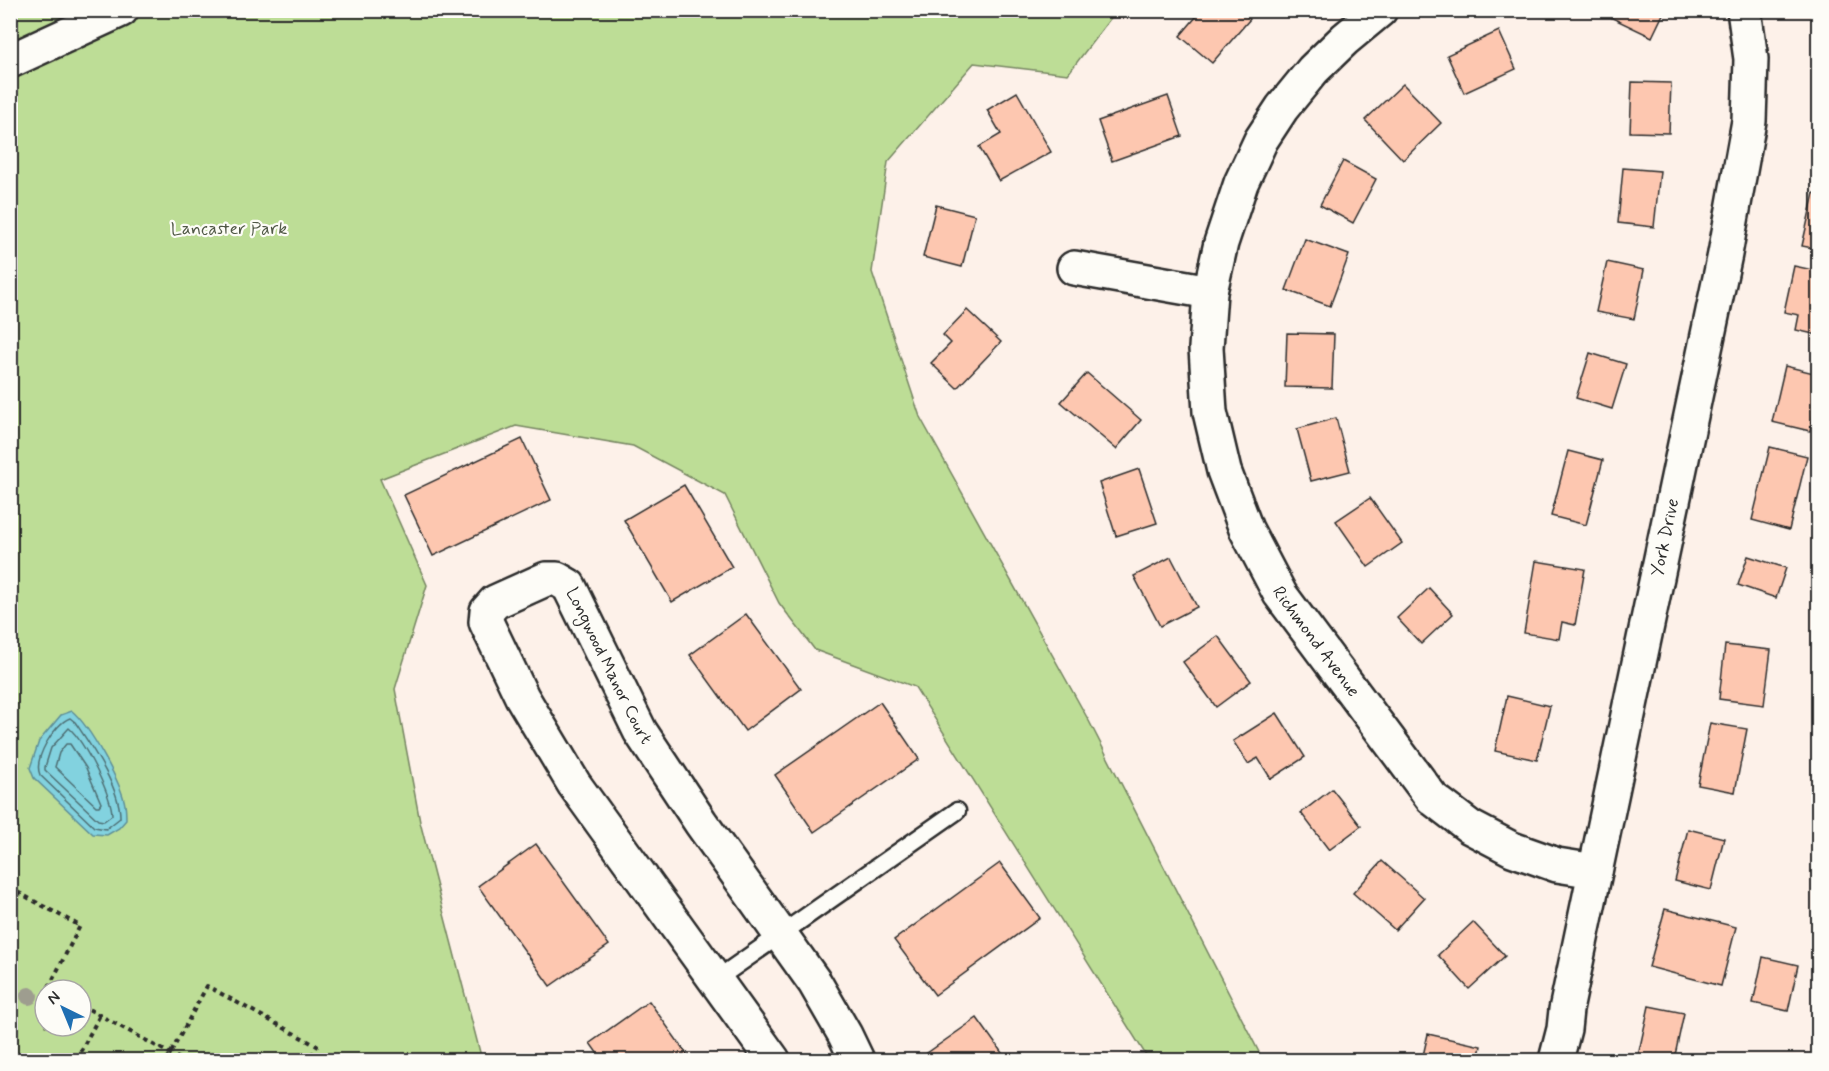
<svg xmlns="http://www.w3.org/2000/svg" width="1829" height="1071" font-family="Mynerve,sans-serif">
  <style>
    .green { fill: #bddd96; stroke: #748460; stroke-width: 1.5; fill-rule: evenodd }
    .water { fill: #82d2df; stroke: #5f8f97; stroke-width: 1.5 }
    .lines { fill: none; stroke-linecap: round; stroke-linejoin: round }
    .shore { stroke: #4e6e73; stroke-width: 1.5 }
    .building { fill: #fdc7b0; stroke: #2b2b2b; stroke-width: 1.5 }
    .lane-casing { stroke: #2b2b2b; stroke-width: 21 }
    .street-casing { stroke: #2b2b2b; stroke-width: 38 }
    .secondary-casing { stroke: #2b2b2b; stroke-width: 38 }
    .path { stroke: #2b2b2b; stroke-width: 4; stroke-dasharray: 4.5 4.5; stroke-linecap: butt }
    .lane { stroke: #fdfcf7; stroke-width: 16 }
    .street { stroke: #fdfcf7; stroke-width: 33 }
    .secondary { stroke: #fdfcf7; stroke-width: 33 }
    .tree { fill: #9e9d8f }
    .labels { text-anchor: middle; dominant-baseline: central; stroke-width: 4.5; stroke-linejoin: round; paint-order: stroke }
    .park-label { font-size: 18px; fill: #505846; stroke: #fdfcf7 }
    .street-label { font-size: 18px; fill: #2b2b2b; stroke: #fdfcf7 }
  </style>
  <rect width="100%" height="100%" fill="#fdf1e9"/>
  <filter id="ink" filterUnits="userSpaceOnUse"><feTurbulence type="fractalNoise" baseFrequency=".0167" numOctaves="2"/><feDisplacementMap in="SourceGraphic" scale="12" xChannelSelector="R" yChannelSelector="G"/><feConvolveMatrix kernelMatrix="1 2 1 2 8 2 1 2 1" color-interpolation-filters="sRGB"/></filter>
  <g filter="url(#ink)">
    <path class="green" d="M10,11H1116L1068,74L974,63L888,162L872,272L920,417L1089,721L1263,1060H1149L915,687L815,650L779,603L725,495L633,446L516,426L380,479L427,585L395,689L420,822L482,1060H11ZM45,990H81V1026H45Z"/>
    <path class="water" d="M72,711C89,725 122,784 125,805C126,810 126,815 126,820L119,828L107,835L93,834L34,778L30,768L39,741L61,715Z"/>
    <g class="lines">
      <g class="shore">
        <path d="M70,718L75,722C91,746 121,789 120,818L106,829L94,827L40,775C33,759 54,724 70,718Z"/>
        <path d="M69,728C84,741 112,796 112,815L104,821L98,820L45,770V767L51,748Z"/>
        <path d="M66,744H70L86,768L101,803L99,806H96L55,767L59,753Z"/>
      </g>
    </g>
    <g class="building">
      <path d="M1202,10H1240L1250,19L1212,63L1180,36Z"/>
      <path d="M1613,10H1665L1652,37L1610,17Z"/>
      <path d="M1499,31L1516,69L1464,93L1447,55Z"/>
      <path d="M1632,82L1671,83L1669,133L1630,132Z"/>
      <path d="M1403,84L1441,123L1403,160L1365,120Z"/>
      <path d="M1017,92L1051,152L999,181L979,147L1001,134L987,110Z"/>
      <path d="M1168,96L1182,136L1112,161L1098,121Z"/>
      <path d="M1343,161L1376,179L1353,223L1320,205Z"/>
      <path d="M1623,168L1660,171L1654,227L1618,223Z"/>
      <path d="M1814,193L1818,194V249L1802,246Z"/>
      <path d="M936,205L975,215L962,267L923,257Z"/>
      <path d="M1305,239L1349,255L1330,306L1286,290Z"/>
      <path d="M1607,262L1644,270L1634,319L1596,312Z"/>
      <path d="M1794,266L1818,271V335L1796,330L1799,315L1784,312Z"/>
      <path d="M967,310L1001,342L957,388L931,363L951,343L943,335Z"/>
      <path d="M1287,333L1334,334L1332,388L1285,387Z"/>
      <path d="M1590,353L1626,364L1612,409L1576,398Z"/>
      <path d="M1785,366L1818,374V395L1810,431L1772,422Z"/>
      <path d="M1087,373L1141,420L1116,449L1061,402Z"/>
      <path d="M1336,418L1350,471L1311,481L1297,429Z"/>
      <path d="M522,439L551,500L433,556L404,495Z"/>
      <path d="M1770,447L1807,456L1789,530L1752,520Z"/>
      <path d="M1568,451L1603,460L1586,525L1551,516Z"/>
      <path d="M1139,469L1157,523L1116,536L1099,483Z"/>
      <path d="M684,485L732,567L672,602L624,520Z"/>
      <path d="M1370,498L1402,543L1368,567L1336,521Z"/>
      <path d="M1748,556L1786,568L1776,598L1738,585Z"/>
      <path d="M1171,557L1197,607L1160,626L1134,576Z"/>
      <path d="M1536,561L1585,569L1575,625L1562,622L1559,639L1524,633Z"/>
      <path d="M1429,588L1453,614L1421,644L1397,618Z"/>
      <path d="M746,614L801,689L745,731L690,655Z"/>
      <path d="M1218,636L1251,681L1216,707L1183,662Z"/>
      <path d="M1725,645L1771,650L1764,705L1719,699Z"/>
      <path d="M1507,696L1550,706L1537,760L1495,751Z"/>
      <path d="M880,702L919,759L814,832L775,775Z"/>
      <path d="M1277,713L1305,757L1271,779L1258,758L1248,764L1233,741Z"/>
      <path d="M1710,723L1747,729L1735,792L1698,785Z"/>
      <path d="M1332,789L1361,826L1329,850L1301,813Z"/>
      <path d="M1688,829L1724,838L1711,890L1675,881Z"/>
      <path d="M536,844L609,945L550,986L478,886Z"/>
      <path d="M1382,861L1424,898L1395,930L1353,893Z"/>
      <path d="M1000,863L1040,918L935,995L894,940Z"/>
      <path d="M1665,909L1736,927L1721,986L1649,967Z"/>
      <path d="M1473,922L1505,956L1469,989L1438,955Z"/>
      <path d="M1763,957L1798,965L1788,1011L1753,1003Z"/>
      <path d="M649,1001L691,1060H602L590,1043Z"/>
      <path d="M1649,1006L1684,1013L1674,1060H1661L1638,1056Z"/>
      <path d="M977,1018L1007,1060H921L920,1058Z"/>
      <path d="M1428,1034L1481,1046L1478,1060H1422Z"/>
    </g>
    <g class="lines">
      <defs>
        <path id="lane" d="M714,981L957,811"/>
        <g id="street">
          <path id="s1" d="M1380,10L1345,39L1313,70L1282,108L1261,140L1241,183L1221,243L1210,292L1206,348L1210,412L1224,471L1246,529L1280,594L1432,798L1470,827L1512,849L1557,865L1595,871"/>
          <path d="M1074,268L1210,292"/>
          <path id="s2" d="M773,1060L574,784L522,697L486,622L487,611L495,602L546,579H557L569,586L640,731L701,823L815,983L845,1035L857,1060"/>
          <path id="s3" d="M1556,1060L1564,1029L1566,1010L1725,254L1749,121L1751,59L1744,10"/>
        </g>
        <path id="secondary" d="M10,61L121,10"/>
      </defs>
      <use href="#lane" class="lane-casing"/>
      <use href="#street" class="street-casing"/>
      <use href="#secondary" class="secondary-casing"/>
      <g class="path">
        <path d="M10,888L80,926L49,987L55,990"/>
        <path d="M81,1005L182,1060"/>
        <path d="M76,1060L100,1015"/>
        <path d="M167,1060L207,986L317,1046L309,1060"/>
      </g>
      <use href="#lane" class="lane"/>
      <use href="#street" class="street"/>
      <use href="#secondary" class="secondary"/>
    </g>
    <circle class="tree" cx="29" cy="996" r="9"/>
  </g>
  <g class="labels">
    <g class="park-label">
      <text x="229" y="229">Lancaster Park</text>
    </g>
    <g class="street-label">
      <text stroke="none"><textPath href="#s3" startOffset="534">York Drive</textPath></text>
      <text stroke="none"><textPath href="#s1" startOffset="714">Richmond Avenue</textPath></text>
      <text stroke="none"><textPath href="#s2" startOffset="718">Longwood Manor Court</textPath></text>
    </g>
  </g>
  <rect width="1829" height="1071" fill="none" stroke="#fdfcf7" stroke-width="36"/>
  <rect x="18" y="18" width="1793" height="1035" fill="none" stroke="#2b2b2b" stroke-width="2" filter="url(#ink)"/>
  <g transform="translate(63 1008) rotate(317)"><circle r="28" fill="#fdfcf7" stroke="#a9a8a5" stroke-width="1.5"/>
  <path d="M0-4.5L10 22L0 15L-10 22Z" fill="#1f6fb2"/>
  <text y="-9" font-size="16" font-weight="bold" text-anchor="middle" fill="#2b2b2b">N</text>
  </g>
</svg>
